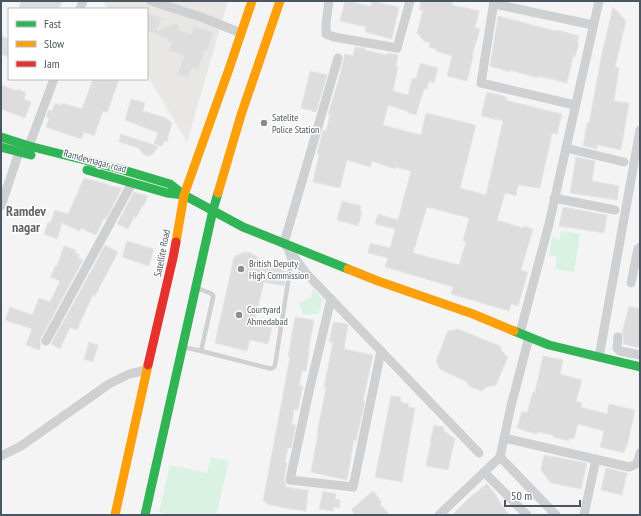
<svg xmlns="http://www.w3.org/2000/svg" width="641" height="516" font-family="'PT Sans Narrow',sans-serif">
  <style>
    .commercial { fill: #e8e7e3 }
    .green { fill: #d9f2e3 }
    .building { fill: #ddddde; stroke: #e5e6e7; fill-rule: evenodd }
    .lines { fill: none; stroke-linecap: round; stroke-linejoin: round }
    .lane { stroke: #ced0d2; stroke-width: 4.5 }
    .street { stroke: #ced0d2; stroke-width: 9 }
    .fast { stroke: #30b455; stroke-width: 9 }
    .slow { stroke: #ff9f0a; stroke-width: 9 }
    .jam { stroke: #e5322d; stroke-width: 9 }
    .poi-dot { fill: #868d94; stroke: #fff; stroke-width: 1.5 }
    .labels { text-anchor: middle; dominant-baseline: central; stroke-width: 3; stroke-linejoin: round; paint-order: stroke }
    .poi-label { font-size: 10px; fill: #4a5661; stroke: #fff; text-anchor: start }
    .street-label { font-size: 10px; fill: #4a5661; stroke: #fff }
    .district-label { font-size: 14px; font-weight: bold; fill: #5f6368; stroke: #fff }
  </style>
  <rect width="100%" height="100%" fill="#f4f4f4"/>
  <path class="commercial" d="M103,1H228L187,142L147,75V9H108Z"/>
  <g class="green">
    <path d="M561,231L580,234L574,272L555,269L557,257L549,255L552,237L560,239Z"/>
    <path d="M313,288L323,300L318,314L303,315L299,303L311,297Z"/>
    <path d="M211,457L229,461L216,515H172L159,512L170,465L207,473Z"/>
  </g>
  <g class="building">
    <path d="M21,1H62L59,9H23L19,8Z"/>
    <path d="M345,1L371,6L372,1L399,7L392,39L365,32L366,27L340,21Z"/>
    <path d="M421,1H453L452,5L479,11L475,28L480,29L472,56L473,57L467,81L447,76L452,56L436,51L437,49L429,47L430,43L424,41L417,33L423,10H419Z"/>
    <path d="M613,7L626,21L615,67L619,68L614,101L629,103L621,150L597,145V149L583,146L587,123H589L602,53Z"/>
    <path d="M147,13L162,18L157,31L177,23L180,30L191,34L194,26L214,33L207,51L205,50L198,70L192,68L188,78L177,75L184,56L169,50L172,43L167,41L168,39L147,31Z"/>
    <path d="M498,16L556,31L557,30L579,36L577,43H579L575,57H573L567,83L538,76V78L510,70V72L490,66Z"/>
    <path d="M1,36L9,39V57L1,54Z"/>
    <path d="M355,47L365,48V50L387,55V53L398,55L396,67H398L393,91L408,95L412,78L416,79L420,63L438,68L434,83L429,81L427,89H424L416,115L409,113V112L388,105L383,125L421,135L426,113L476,125L460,188L486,195L503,121L481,116L487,92L507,97L506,100L562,114L557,134L552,133L540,188L518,185L516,196L505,193L497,220L523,228L524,226L533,229L521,270L528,272L518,306L511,304L509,311L451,294L453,287L385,267L388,258L368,253L370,243L390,248L395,229L375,224L378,214L398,220L411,171L396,167L395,169L372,161L370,167L347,160L340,188L313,182L319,155L317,154L323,130L326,131L330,115H328L339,78L345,54L353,56ZM427,207L469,218L463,241L466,242L459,265L413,253Z"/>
    <path d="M310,71L327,75L316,112L301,108Z"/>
    <path d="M93,79H119L107,113L103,111L94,136L84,132L81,139L46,127L49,118L46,117L49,110L52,111L55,103L61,106L62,103L82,109Z"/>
    <path d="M1,85L17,91V89L26,93L24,99L31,102L25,118L1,109Z"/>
    <path d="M131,99L145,103L143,111L167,118V120L172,122L167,142L164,141L162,146L154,144L158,133L125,120Z"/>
    <path d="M121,134L154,145L158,147L153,154L148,156L145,155L143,154L139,148L119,142Z"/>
    <path d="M576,157L595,161L592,181L619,186L617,200L570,193Z"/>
    <path d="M84,178L107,184L113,187V186L122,188L106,219L104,218L96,235L81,228L80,231L62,223L57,239L44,234L48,222L50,223L55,210L68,214Z"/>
    <path d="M134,192L148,196L144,205H143L136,218L134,217L128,229L117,224Z"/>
    <path d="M342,201L361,206L360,212H362L358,226L337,220Z"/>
    <path d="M563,207L607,215L604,233L559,226Z"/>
    <path d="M127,241L154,249L149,266L122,257Z"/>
    <path d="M105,245L118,252L95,296L93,294L77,330L70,327L60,349L51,344L95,264Z"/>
    <path d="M64,246L76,250L75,253L79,254L78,258L83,260L41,338L40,342L41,345L39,350L26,345L32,329L5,320L10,307L32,315L39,298L50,302L60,281L50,277L56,265L57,266Z"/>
    <path d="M244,252L251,253L262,260L286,271L284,286L264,282L255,319L268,323L267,327L272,328L268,344L250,340L247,351L215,343L234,257Z"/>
    <path d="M629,306L640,309V348L623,344L624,337L622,333Z"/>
    <path d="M295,317L314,320L308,353H309L306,371H302L299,386H303L298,410L294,409L292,424L296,425L291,448H288L285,463H287L284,479L286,485V487L308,490L306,511L290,509L266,504L267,502L263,501L290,357H288Z"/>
    <path d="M333,322L347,324L348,325L344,349L373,355L363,401H365L356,441L354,440L347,480L311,472L318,433H317L326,388L324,387L333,342H329Z"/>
    <path d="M458,329L500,346L502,351L508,357L496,385L487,387L481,391L469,386L467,382L440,369L436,361L448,331Z"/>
    <path d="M89,342L98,345L93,362L84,359Z"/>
    <path d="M543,356L563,360L560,374L582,380L576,401L582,403L581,407L607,414L609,404L635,410L627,446H626L624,453L600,447L604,431L578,424L574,439L569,438V441L553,437V435L537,432L536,434L517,428L522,411L527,413L533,392H535Z"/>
    <path d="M391,396L401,397L400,401L403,402L402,403L409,404L408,407L415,408L402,482L375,477Z"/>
    <path d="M434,425L444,427L443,430L455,439L448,470L426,466L431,442H430Z"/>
    <path d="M544,455L587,463L581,489L551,483L541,470Z"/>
    <path d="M606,468L627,473L622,495L601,490Z"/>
    <path d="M487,484L497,496H496L509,515H452L470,497Z"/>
    <path d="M323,491L336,494L335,499L340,500L339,508L334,507L333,511L319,509Z"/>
    <path d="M373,491L382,502L380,504L390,515H356L351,510Z"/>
  </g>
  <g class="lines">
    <g class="lane">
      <path d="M183,347L201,351L213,298V295L210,293L197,288"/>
      <path d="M201,351L268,368C271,369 273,369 275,365L291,263L287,252"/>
    </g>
    <g class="street">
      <path d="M151,1L201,17L241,33"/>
      <path d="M329,1L326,23V34L334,37L397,48L410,1"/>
      <path d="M494,1L481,83L575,105"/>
      <path d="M494,4L593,25"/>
      <path d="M80,9L83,1"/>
      <path d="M338,58L284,243L305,272L479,453"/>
      <path d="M29,146L54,79"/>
      <path d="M566,148L624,162"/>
      <path d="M554,198L615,210"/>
      <path d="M1,206L19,152"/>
      <path d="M631,283L638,249L640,247"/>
      <path d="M331,299L310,387L290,480L353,487L381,351"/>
      <path d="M520,333L549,224L599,1"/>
      <path d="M618,337L617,348L620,351L640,355"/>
      <path d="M46,341L132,183"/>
      <path d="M599,357L640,130"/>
      <path d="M504,438L629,467C638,464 638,463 640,453"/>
      <path d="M1,456L21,446L109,384L129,374L147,370"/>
      <path d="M500,457L556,515"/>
      <path d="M484,472L527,515"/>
      <path d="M439,515L500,457L511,406L529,337"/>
      <path d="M584,515L596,459"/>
    </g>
    <g class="fast">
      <path d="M1,137L29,146L120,169L170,184L184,195L243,227L348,269"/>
      <path d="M1,147L31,155"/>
      <path d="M87,170L167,193L184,195"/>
      <path d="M514,331L549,345L640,367"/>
      <path d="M145,515L213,210L218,193"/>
    </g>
    <g class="slow">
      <path d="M218,193L241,115L280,1"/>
      <path d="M176,242L184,195L229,69L252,1"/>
      <path d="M348,269L378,281L473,314L514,331"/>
      <path d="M115,515L148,365"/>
    </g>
    <path class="jam" d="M148,365L173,258L176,242"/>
  </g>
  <g class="poi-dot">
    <circle cx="264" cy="123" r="4"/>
    <circle cx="241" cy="269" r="4"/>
    <circle cx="239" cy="315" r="4"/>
  </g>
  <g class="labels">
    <g class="poi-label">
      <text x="272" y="117">Satelite<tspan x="272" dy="12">Police Station</tspan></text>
      <text x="249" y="263">British Deputy<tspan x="249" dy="12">High Commission</tspan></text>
      <text x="247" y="309">Courtyard<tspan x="247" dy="12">Ahmedabad</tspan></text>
    </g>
    <g class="street-label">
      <text transform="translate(95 161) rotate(15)">Ramdevnagar road</text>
      <text transform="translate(162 253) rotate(-79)">Satellite Road</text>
    </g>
    <g class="district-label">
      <text x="26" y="211">Ramdev<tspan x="26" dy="16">nagar</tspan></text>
    </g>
  </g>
  <rect width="641" height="516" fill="none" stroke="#4a5661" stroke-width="4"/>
  <rect x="8" y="8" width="140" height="72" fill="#ffffff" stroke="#b7bbc0"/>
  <rect x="16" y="21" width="20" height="6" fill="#30b455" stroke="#b7bbc0"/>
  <text x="44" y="28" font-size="12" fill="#4a5661">Fast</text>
  <rect x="16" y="41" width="20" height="6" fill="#ff9f0a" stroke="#b7bbc0"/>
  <text x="44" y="48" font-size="12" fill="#4a5661">Slow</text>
  <rect x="16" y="61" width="20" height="6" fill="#e5322d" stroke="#b7bbc0"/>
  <text x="44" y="68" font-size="12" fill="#4a5661">Jam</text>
  <path d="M505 500v6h75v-6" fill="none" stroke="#4a5661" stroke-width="2"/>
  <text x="511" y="500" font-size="12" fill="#4a5661" stroke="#ffffff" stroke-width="3" paint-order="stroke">50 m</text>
</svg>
